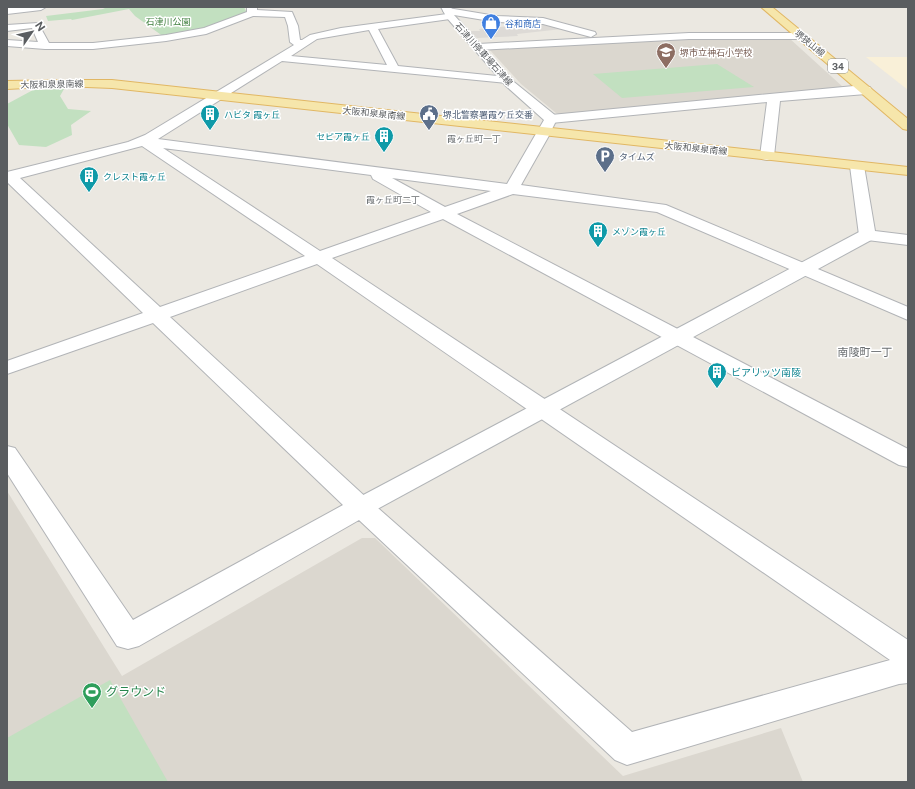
<svg xmlns="http://www.w3.org/2000/svg" width="915" height="789" font-family="'Public Sans','Noto Sans JP',sans-serif">
  <style>
    .commercial { fill: #f9f0d8 }
    .industrial { fill: #dddad6 }
    .education { fill: #dbd7cf }
    .green { fill: #c2e0c0 }
    .lines { fill: none; stroke-linecap: round; stroke-linejoin: round }
    .street-casing { stroke: #b2b4b7; stroke-width: 2 }
    .secondary-casing { stroke: #b1b4b7; stroke-width: 2 }
    .primary-casing { stroke: #e1b764; stroke-width: 2 }
    .street { fill: #fff; fill-rule: evenodd }
    .secondary { fill: #fff; fill-rule: evenodd }
    .primary { fill: #f6e6ab; fill-rule: evenodd }
    .labels { text-anchor: middle; dominant-baseline: central; stroke-width: 3; stroke-linejoin: round; paint-order: stroke }
    .far-park-label { font-size: 9px; fill: #3d7d3c; stroke: #fff }
    .far-shop-label { font-size: 9px; fill: #366cbe; stroke: #fff; text-anchor: start }
    .far-street-label { font-size: 9px; fill: #5a5d60; stroke: #fff }
    .far-education-label { font-size: 9px; fill: #785e54; stroke: #fff; text-anchor: start }
    .shield { fill: #fff; stroke: #8c8e90; stroke-width: 1 }
    .shield-label { font-size: 9px; font-weight: bold; fill: #5a5d60 }
    .far-culture-label { font-size: 9px; fill: #0d838f; stroke: #fff; text-anchor: start }
    .far-service-label { font-size: 9px; fill: #4e5e75; stroke: #fff; text-anchor: start }
    .far-neighbourhood-label { font-size: 9px; fill: #6b6f72; stroke: #fff }
    .culture-label { font-size: 10px; fill: #0d838f; stroke: #fff; text-anchor: start }
    .neighbourhood-label { font-size: 11px; fill: #6b6f72; stroke: #fff }
    .near-leisure-label { font-size: 12px; fill: #27864d; stroke: #fff; text-anchor: start }
  </style>
  <rect width="100%" height="100%" fill="#ebe8e1"/>
  <path class="commercial" d="M866,57H908V90Z"/>
  <path class="industrial" d="M517,21L543,22L562,29L517,34L518,36L477,38L470,31H480L479,29L521,25Z"/>
  <g class="education">
    <path d="M698,38H789L843,87L562,115L556,113L521,84L489,49Z"/>
    <path d="M7,491L122,676L362,538H375L623,776L781,728L803,782H7Z"/>
  </g>
  <g class="green">
    <path d="M107,7H244L247,13L202,29L164,37L135,16L129,9L72,20L71,19L48,21L46,16L103,9Z"/>
    <path d="M717,64L754,87L622,98L593,74Z"/>
    <path d="M64,89L60,96L68,109L91,111L71,125L72,135L46,147L19,145L7,124V104L33,90Z"/>
    <path d="M110,680L168,782H7V738Z"/>
  </g>
  <g class="lines">
    <defs>
      <g id="street">
        <path d="M18,7H46L41,10L7,14V8Z"/>
        <path d="M247,7H257V10L292,12L298,26L300,40H302L310,35L341,28L447,14L443,11L448,8L496,16L543,18L595,32L596,34L591,37L543,24L496,22L454,15L453,18L450,19L378,29L398,66L507,77L511,78L513,80L511,82L507,83L282,61L158,139L507,184L537,132L539,129H549L551,132L521,185L666,205L908,307V320L657,212L513,194L457,214L908,449V467L899,465L443,219L332,258L908,640V683L899,684L627,765L615,760L359,520L139,646L128,649L117,646L7,473V446L15,448L133,620L343,505L153,323L7,374V361L143,313L7,182V172L128,142L145,135L294,45L290,42L288,26L285,17L253,16L206,34L166,41L93,49H45L7,46V40L38,42L32,28L7,31V25L38,23L49,43H93L166,35L204,28L247,12ZM369,30L387,65L291,56L317,39ZM142,146L305,256L160,307L20,178ZM163,148L371,175L373,179L431,212L320,251ZM392,178L491,191L445,207ZM317,264L890,660L632,732L370,501L170,317Z"/>
        <path d="M689,33H801L806,36L801,39H689L478,50L473,47L478,44Z"/>
        <path d="M854,86L870,87L872,90L870,93L866,94L780,101L774,156L772,159L767,160L762,159L760,156L767,102L551,123L546,122L545,119L546,116L551,115Z"/>
        <path d="M857,162L862,163L864,166L875,231L908,235V245L867,240L861,239L859,235L850,166L852,163Z"/>
      </g>
      <g id="secondary">
        <path d="M441,7H451L454,15L514,82L556,116L557,119L549,135H539L537,132L544,120L506,86L447,18Z"/>
        <path d="M867,230L873,231L875,235L873,239L370,513L361,516L352,513L348,507L352,501L861,231Z"/>
      </g>
      <g id="primary">
        <path d="M761,7H772L908,119V130L903,129Z"/>
        <path d="M62,80H112L908,167V175L112,88L62,86L7,89V81Z"/>
      </g>
    </defs>
    <use href="#street" class="street-casing"/>
    <use href="#secondary" class="secondary-casing"/>
    <use href="#primary" class="primary-casing"/>
    <use href="#street" class="street"/>
    <use href="#secondary" class="secondary"/>
    <use href="#primary" class="primary"/>
  </g>
  <defs>
    <symbol id="shop-pin" viewBox="-11 -11 22 30"><path d="M0 17L-7.5 6A9.5 9.5 0 1 1 7.5 6Z" fill="#3f7fe0" stroke="#fff"/><path d="M-5-2.5h2.3a2.7 3.5 0 0 1 5.4 0H5L5.5 6h-11ZM-1.5-2.5h3a1.5 2.3 0 0 0-3 0Z" fill="#fff"/></symbol>
    <symbol id="school-pin" viewBox="-11 -11 22 30"><path d="M0 17L-7.5 6A9.5 9.5 0 1 1 7.5 6Z" fill="#8d6e63" stroke="#fff"/><path d="M0-5L7-2L0 1L-7-2ZM-4 1L0 2.5L4 1V4Q0 6-4 4Z" fill="#fff"/></symbol>
    <symbol id="building-pin" viewBox="-11 -11 22 30"><path d="M0 17L-7.5 6A9.5 9.5 0 1 1 7.5 6Z" fill="#0f9aa8" stroke="#fff"/><path d="M-4-6H4V6H1V3H-1V6H-4ZM-2.5-4.3h1.7v1.8h-1.7ZM.8-4.3h1.7v1.8H.8ZM-2.5-1h1.7V.8h-1.7ZM.8-1h1.7V.8H.8Z" fill="#fff"/></symbol>
    <symbol id="civic-pin" viewBox="-11 -11 22 30"><path d="M0 17L-7.5 6A9.5 9.5 0 1 1 7.5 6Z" fill="#5c6f8a" stroke="#fff"/><path d="M-.6-6.5H3V-4.5H.6V-3L4-1V1h2V6H-6V1h2V-1L-.6-3ZM-1.2 2.5V6h2.4V2.5Z" fill="#fff"/></symbol>
    <symbol id="parking-pin" viewBox="-11 -11 22 30"><path d="M0 17L-7.5 6A9.5 9.5 0 1 1 7.5 6Z" fill="#5c6f8a" stroke="#fff"/><path d="M-3.5-5.5H1a3.5 3.5 0 0 1 0 7H-1V5.5H-3.5ZM-1-3.4V-.6H.8a1.4 1.4 0 0 0 0-2.8Z" fill="#fff"/></symbol>
    <symbol id="stadium-pin" viewBox="-11 -11 22 30"><path d="M0 17L-7.5 6A9.5 9.5 0 1 1 7.5 6Z" fill="#2e9e5b" stroke="#fff"/><path d="M0-5a6.5 5 0 1 0 0 10a6.5 5 0 1 0 0-10ZM-3.5-1.8h7v3.6h-7Z" fill="#fff"/></symbol>
  </defs>
  <g fill-rule="evenodd">
    <use href="#shop-pin" x="480" y="12" width="22" height="30"/>
    <use href="#school-pin" x="655" y="41" width="22" height="30"/>
    <use href="#building-pin" x="199" y="103" width="22" height="30"/>
    <use href="#civic-pin" x="418" y="103" width="22" height="30"/>
    <use href="#building-pin" x="373" y="125" width="22" height="30"/>
    <use href="#parking-pin" x="594" y="145" width="22" height="30"/>
    <use href="#building-pin" x="78" y="165" width="22" height="30"/>
    <use href="#building-pin" x="587" y="220" width="22" height="30"/>
    <use href="#building-pin" x="706" y="361" width="22" height="30"/>
    <use href="#stadium-pin" x="81" y="681" width="22" height="30"/>
  </g>
  <g class="labels">
    <g class="far-park-label">
      <text x="168" y="21">石津川公園</text>
    </g>
    <g class="far-shop-label">
      <text x="505" y="23">谷和商店</text>
    </g>
    <g class="far-street-label">
      <text transform="translate(810 43) rotate(39)">堺狭山線</text>
      <text transform="translate(484 54) rotate(48)">石津川停車場石津線</text>
      <text transform="translate(52 84) rotate(-1)">大阪和泉泉南線</text>
      <text transform="translate(374 113) rotate(6)">大阪和泉泉南線</text>
      <text transform="translate(696 148) rotate(6)">大阪和泉泉南線</text>
    </g>
    <g class="far-education-label">
      <text x="680" y="52">堺市立神石小学校</text>
    </g>
    <rect class="shield" x="828" y="59" width="20" height="14" rx="3"/>
    <g class="shield-label">
      <text x="838" y="66">34</text>
    </g>
    <g class="far-culture-label">
      <text x="224" y="114">ハビタ 霞ヶ丘</text>
      <text x="370" y="136" text-anchor="end">セピア霞ヶ丘</text>
      <text x="103" y="176">クレスト霞ヶ丘</text>
      <text x="612" y="231">メゾン霞ヶ丘</text>
    </g>
    <g class="far-service-label">
      <text x="443" y="114">堺北警察署霞ケ丘交番</text>
      <text x="619" y="156">タイムズ</text>
    </g>
    <g class="far-neighbourhood-label">
      <text x="474" y="138">霞ヶ丘町一丁</text>
      <text x="393" y="199">霞ヶ丘町二丁</text>
    </g>
    <g class="culture-label">
      <text x="731" y="372">ビアリッツ南陵</text>
    </g>
    <g class="neighbourhood-label">
      <text x="865" y="352">南陵町一丁</text>
    </g>
    <g class="near-leisure-label">
      <text x="106" y="692">グラウンド</text>
    </g>
  </g>
  <rect width="915" height="789" fill="none" stroke="#5a5d60" stroke-width="16"/>
  <g transform="translate(32 32) rotate(56)" stroke="#ffffff" stroke-width="3" paint-order="stroke">
  <path d="M0-3L7 15L0 10L-7 15Z" fill="#5a5d60"/>
  <text y="-6" font-size="11" font-weight="bold" text-anchor="middle" fill="#5a5d60">N</text>
  </g>
</svg>
